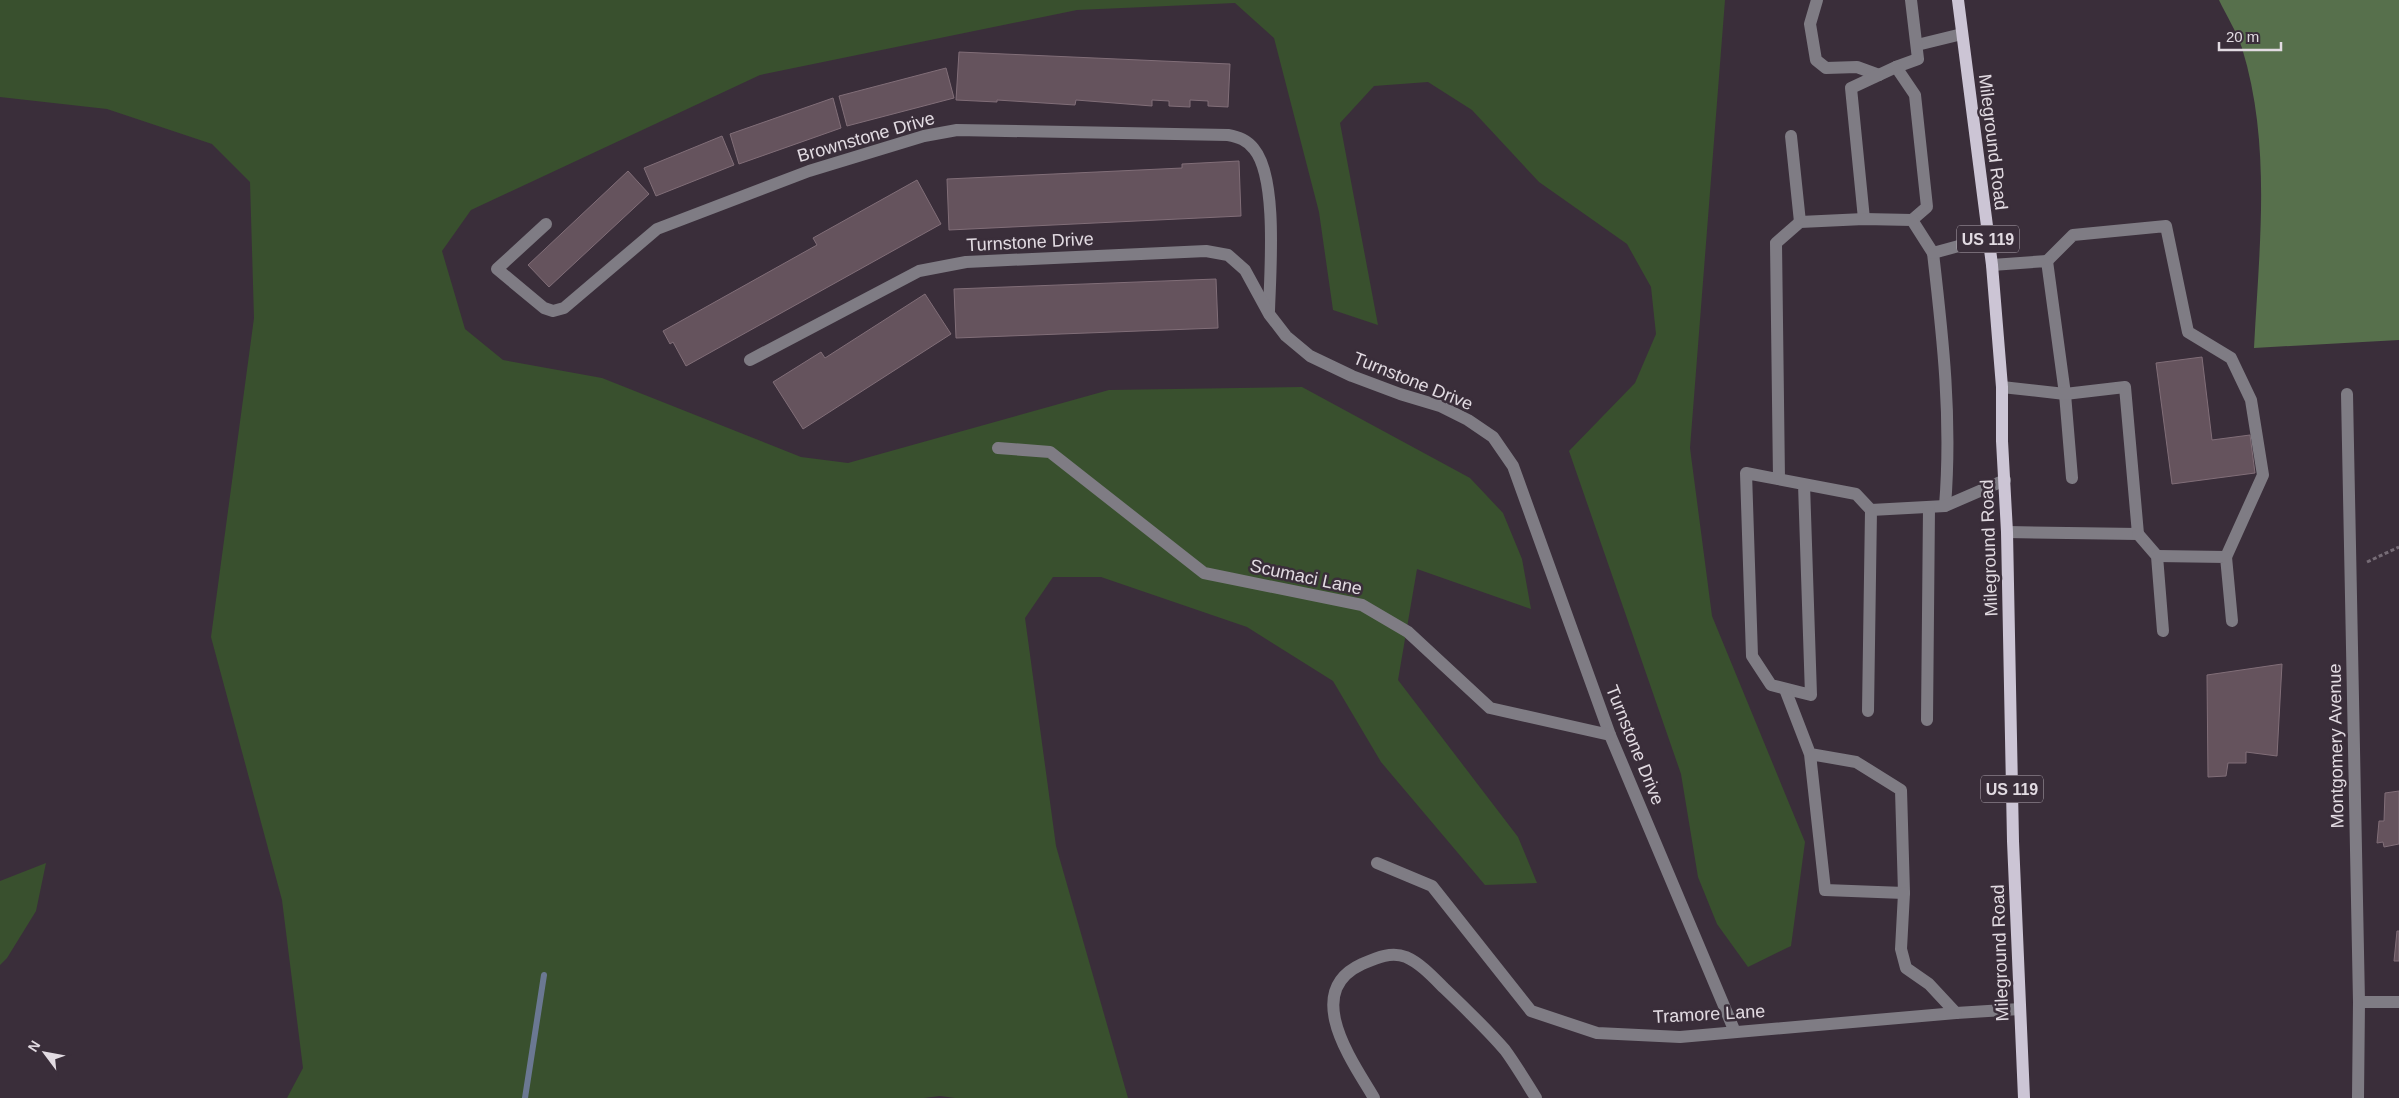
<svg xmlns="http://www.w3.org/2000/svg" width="2399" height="1098" font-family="Helvetica,sans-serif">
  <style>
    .green { fill: #39502e }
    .forest { fill: #57704c }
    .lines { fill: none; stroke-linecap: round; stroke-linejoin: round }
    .stream { stroke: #6b7892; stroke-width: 6 }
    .building { fill: #65535d; stroke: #816e78 }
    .path { stroke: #766c76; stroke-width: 3; stroke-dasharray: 4 2.5; stroke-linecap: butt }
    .minor { stroke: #7f7c84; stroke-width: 12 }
    .major { stroke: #ccc5d5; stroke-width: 12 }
    .labels { text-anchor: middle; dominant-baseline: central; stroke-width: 5; stroke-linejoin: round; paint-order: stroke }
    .shield { fill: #3a2e3a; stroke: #b0a7b0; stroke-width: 1 }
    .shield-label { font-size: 16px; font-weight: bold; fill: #e2dbe2 }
    .street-label { font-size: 18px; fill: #e2dbe2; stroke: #3a2e3a }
  </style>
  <rect width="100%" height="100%" fill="#3a2e3a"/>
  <g class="green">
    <path d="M0,0H1725L1690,448L1712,616L1805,842L1791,946L1748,967L1717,924L1698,877L1681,774L1569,451L1635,383L1656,334L1651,287L1627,244L1539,182L1472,110L1428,82L1374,86L1340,123L1378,325L1333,310L1319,212L1274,38L1235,3L1077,10L760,75L471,210L442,251L465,329L503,360L602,378L801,457L848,463L1109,390L1302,387L1470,478L1503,513L1522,559L1531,609L1417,569L1398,680L1518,837L1537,883L1485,885L1381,762L1333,681L1247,627L1101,577H1053L1025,618L1056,846L1128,1098H955L940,1096L924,1098H287L303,1068L282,900L211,637L254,318L250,182L212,144L107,109L0,97Z"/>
    <path d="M46,863L36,911L7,958L0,965V881Z"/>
  </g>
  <path class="forest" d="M2219,0H2399V340L2254,348C2259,249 2272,145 2242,48C2237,32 2226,15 2219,0Z"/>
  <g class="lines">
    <path class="stream" d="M525,1098L544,975"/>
  </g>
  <g class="building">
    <path d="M959,52L1230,64L1228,107L1208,106V101L1190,100V107L1169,106V101L1152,100V106L1076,100L1075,105L997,100V102L956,100Z"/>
    <path d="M946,68L954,98L847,126L839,96Z"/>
    <path d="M833,98L841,128L739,164L730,134Z"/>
    <path d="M722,136L734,165L656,196L644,168Z"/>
    <path d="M1239,161L1241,216L949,230L947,179L1182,168V164Z"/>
    <path d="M628,171L649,194L549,287L528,265Z"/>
    <path d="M917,180L941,224L686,366L673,342L670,344L663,331L817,245L813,238Z"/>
    <path d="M1216,279L1218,328L956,338L954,289Z"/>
    <path d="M925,294L951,334L803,429L773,382L821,352L825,358Z"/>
    <path d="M2202,357L2212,440L2250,435L2255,473L2172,484L2156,363Z"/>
    <path d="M2282,664L2277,756L2246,752V763H2228L2226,776L2208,777L2207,675Z"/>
    <path d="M2399,791V844L2384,847L2383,842L2377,843L2379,821H2384L2385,793Z"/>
    <path d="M2397,931H2399V961H2394Z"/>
  </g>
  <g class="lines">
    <path class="path" d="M2367,562L2399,547"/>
    <g class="minor">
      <path d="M1817,0L1810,24L1816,60L1826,68L1857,67L1879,75"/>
      <path d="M1917,45L1962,34"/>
      <path d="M1896,67L1918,59L1911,0"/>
      <path d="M1791,136L1800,222"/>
      <path d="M1864,219L1851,88L1896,67L1915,95L1927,207L1912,220"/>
      <path d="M546,224L497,269L544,308L553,311L564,308L657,229L809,171L924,136L957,130L1228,135C1239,137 1247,140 1254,149C1278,178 1270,273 1269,311"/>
      <path d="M1933,253C1943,339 1952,419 1945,506"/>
      <path d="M2047,261L2073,235L2166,226L2188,332L2231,358L2251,400L2263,475L2226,557"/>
      <path d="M1992,265L2047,261L2065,394L2072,478"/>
      <path d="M750,360L919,271L966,262L1206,251L1228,255L1245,270L1269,314L1286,336L1310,356L1352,376L1400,394L1440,406L1468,420L1493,437L1513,466L1610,735L1735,1032"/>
      <path d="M2002,387L2065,394L2125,387L2138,534L2007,532"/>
      <path d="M2347,394L2359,1002L2358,1098"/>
      <path d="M998,448L1050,452L1204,573L1362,605L1408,632L1490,708L1610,735"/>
      <path d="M1779,479L1776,243L1800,222L1864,219L1912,220L1933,253L1988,238"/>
      <path d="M1804,484L1811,695L1771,685L1752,656L1746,473L1856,494L1871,510"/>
      <path d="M2138,534L2157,556L2163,631"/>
      <path d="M2157,556L2226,557L2232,621"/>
      <path d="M1785,689L1810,754L1856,762L1901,790L1904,893L1825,890L1810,754"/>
      <path d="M1868,711L1871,510L1945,506L2005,480"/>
      <path d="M1927,720L1929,508"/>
      <path d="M1377,863L1432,886L1531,1011L1597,1033L1680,1037L1956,1013L2020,1009"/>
      <path d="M1904,893L1901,949L1906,968L1929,984L1956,1013"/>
      <path d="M2359,1002H2399"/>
      <path d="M1374,1098C1353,1062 1301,992 1362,964C1376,958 1391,951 1406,957C1420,963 1433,977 1444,988C1465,1008 1486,1028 1505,1050C1516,1065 1526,1082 1536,1098"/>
    </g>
    <path class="major" d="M1958,0L1992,265L2002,387V441L2007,532L2013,841L2024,1098"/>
  </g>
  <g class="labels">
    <g class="shield">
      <rect x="1957" y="225.5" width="62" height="27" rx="4"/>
      <rect x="1981" y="775.5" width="62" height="27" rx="4"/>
    </g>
    <g class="shield-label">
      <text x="1988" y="239">US 119</text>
      <text x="2012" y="789">US 119</text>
    </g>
    <g class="street-label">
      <text transform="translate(866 137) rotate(-16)">Brownstone Drive</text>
      <text transform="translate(1993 142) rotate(83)">Mileground Road</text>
      <text transform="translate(1030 242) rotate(-3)">Turnstone Drive</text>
      <text transform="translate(1413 381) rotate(22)">Turnstone Drive</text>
      <text transform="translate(1989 548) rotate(-92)">Mileground Road</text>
      <text transform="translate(1306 577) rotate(12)">Scumaci Lane</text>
      <text transform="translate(1635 745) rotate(68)">Turnstone Drive</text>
      <text transform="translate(2336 746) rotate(-91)">Montgomery Avenue</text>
      <text transform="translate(2000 953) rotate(-92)">Mileground Road</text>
      <text transform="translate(1709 1014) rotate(-3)">Tramore Lane</text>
    </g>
  </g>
  <g transform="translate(45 1053) rotate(302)" stroke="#3a2e3a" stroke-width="4" paint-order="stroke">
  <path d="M0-4L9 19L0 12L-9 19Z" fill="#e2dbe2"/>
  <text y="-8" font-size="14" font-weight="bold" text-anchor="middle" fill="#e2dbe2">N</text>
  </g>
  <path d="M2219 42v8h62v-8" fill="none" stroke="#e2dbe2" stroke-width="2.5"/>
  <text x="2226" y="42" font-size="15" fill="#e2dbe2" stroke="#3a2e3a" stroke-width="4" paint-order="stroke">20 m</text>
</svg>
